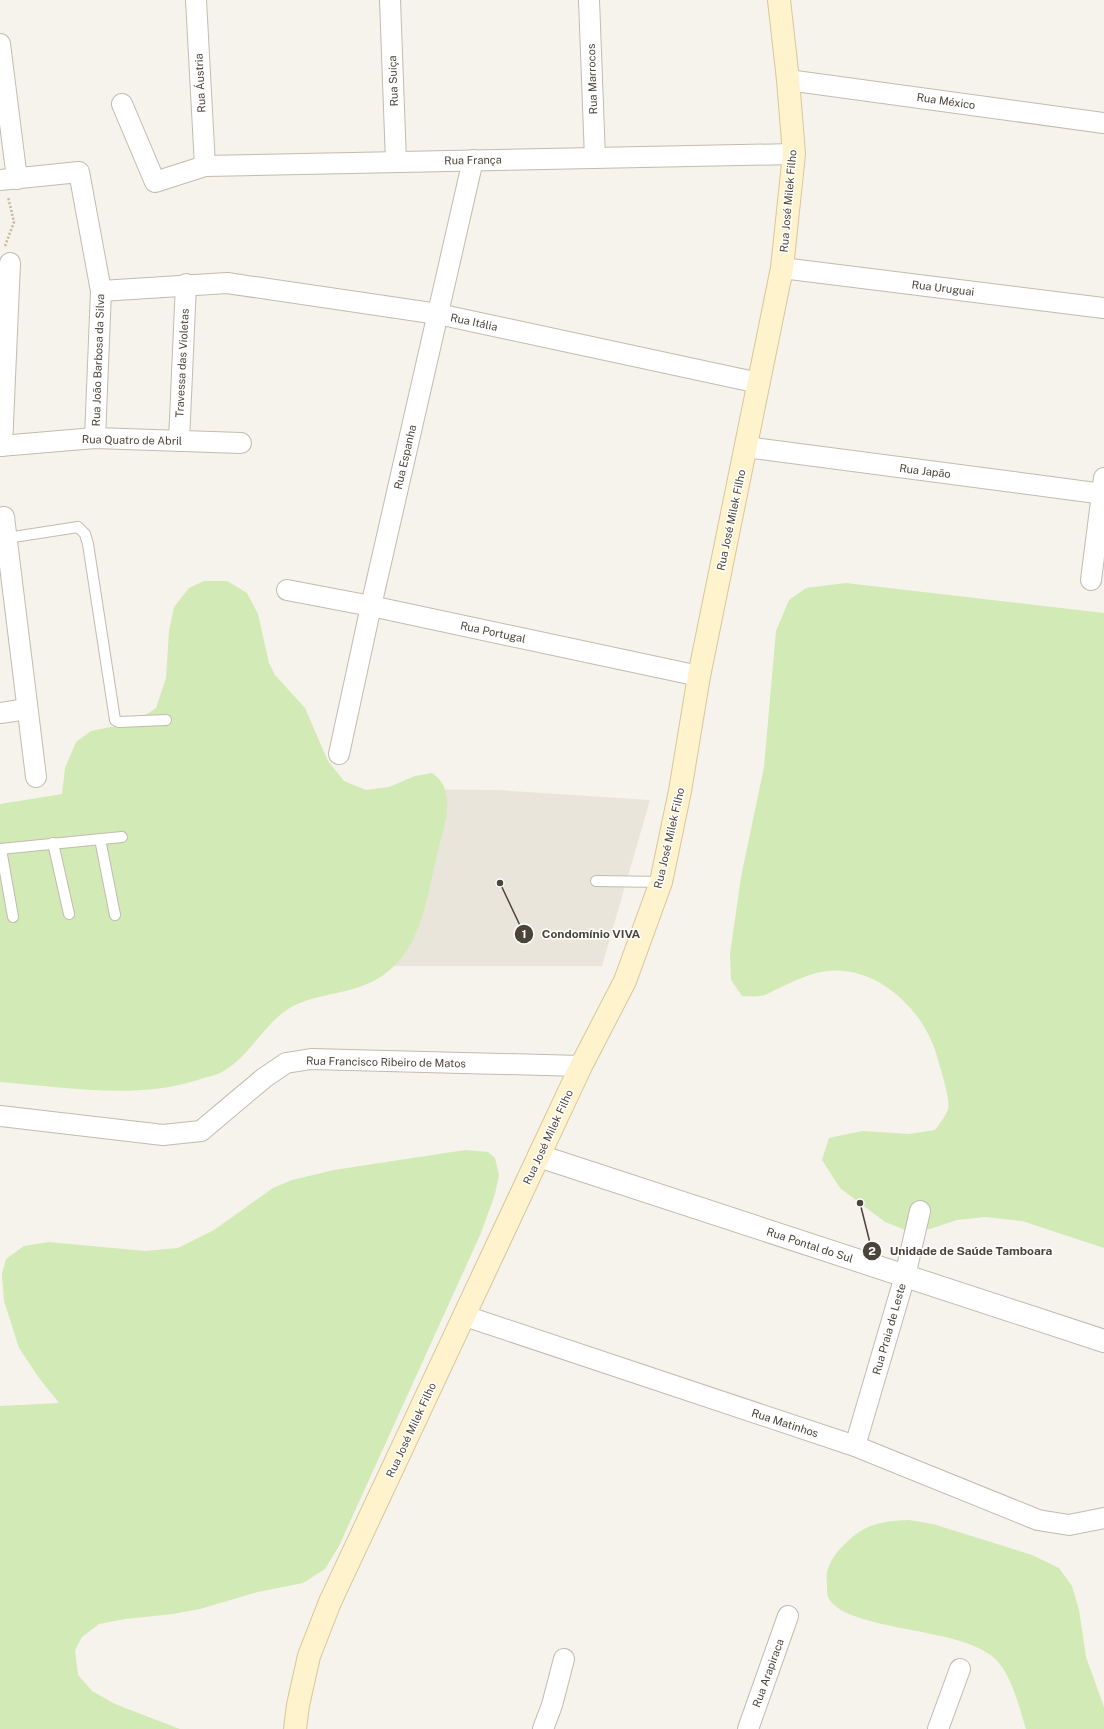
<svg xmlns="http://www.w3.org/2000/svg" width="1104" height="1729" font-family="'Public Sans',sans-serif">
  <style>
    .residential { fill: #eae5da }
    .green { fill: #d2eab5 }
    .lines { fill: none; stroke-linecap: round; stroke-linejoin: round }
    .service-casing { stroke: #c2bbae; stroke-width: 12 }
    .minor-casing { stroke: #c2bbae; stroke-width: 22 }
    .tertiary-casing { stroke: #c2bbae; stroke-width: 24 }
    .secondary-casing { stroke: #d6c79b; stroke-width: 24 }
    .path { stroke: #c4b79f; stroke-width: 2.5; stroke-dasharray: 2 2; stroke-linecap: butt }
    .service { stroke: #fff; stroke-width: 10 }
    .minor { stroke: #fff; stroke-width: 20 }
    .tertiary { stroke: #fff; stroke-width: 22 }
    .secondary { stroke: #fff3cd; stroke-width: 22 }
    .labels { text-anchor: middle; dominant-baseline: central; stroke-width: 3; stroke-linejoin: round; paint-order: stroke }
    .street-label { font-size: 11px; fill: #4b4439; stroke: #fff }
    .leader { fill: none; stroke: #4b4439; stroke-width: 1.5 }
    .callout-dot { fill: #4b4439; stroke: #fff; stroke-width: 1.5 }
    .mark-label { font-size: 12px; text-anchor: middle; font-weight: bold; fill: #fff }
    .callout-label { font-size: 12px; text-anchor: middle; font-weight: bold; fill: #4b4439; stroke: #fff; stroke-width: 3; stroke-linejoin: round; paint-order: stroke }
  </style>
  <rect width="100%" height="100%" fill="#f6f3ec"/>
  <path class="residential" d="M389,789L497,790L650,800L602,966H360Z"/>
  <g class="green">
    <path d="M204,581H227L247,593L258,614L269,663L275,675L305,708L328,761L344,781L366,790L389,787L415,776L432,773C457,789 445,823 439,847C425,900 423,964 362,986C338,995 311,995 288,1009C262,1026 249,1058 220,1073C214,1076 205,1077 198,1080C135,1100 65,1087 0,1082V804L62,794L65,768L76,742L91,731L135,722L156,708L166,678L169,631L174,607L189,588Z"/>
    <path d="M846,583L1104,613V1248L1022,1221L985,1217L957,1220L930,1229L908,1231L885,1222L840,1188L822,1160L829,1138L862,1131L909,1134L935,1130C939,1124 946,1116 948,1109C951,1098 939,1065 936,1053C921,1005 870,959 816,973C802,977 790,983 777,989C772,991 766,996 760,996C755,997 748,996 742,996L731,980L730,954L741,877L764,767L776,631L789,600L806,588Z"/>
    <path d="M465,1150L488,1152L495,1158L499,1175L495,1194L481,1233L339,1546L325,1569L303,1583L258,1592L200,1609L173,1614L125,1619L99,1624L82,1637L75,1650L78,1675L92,1691L115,1704L180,1729H0V1406L59,1403L39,1378L19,1348L4,1301L2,1274L6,1259L24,1246L49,1242L145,1251L178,1248L214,1230L273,1188L292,1180L334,1170Z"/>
    <path d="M909,1520L933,1524L1032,1555L1059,1568L1072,1586L1079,1610L1086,1657L1104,1707V1729H1026C1019,1707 1011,1671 992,1656C956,1627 849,1631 829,1599C827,1596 827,1589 827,1584C824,1565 837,1551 850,1539C868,1523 886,1521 909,1520Z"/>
  </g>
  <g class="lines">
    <defs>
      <g id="service">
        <path d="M7,538L78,527L85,534L88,544L115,720L119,722L166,720"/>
        <path d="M100,839L115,915"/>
        <path d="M53,843L69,914"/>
        <path d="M0,849L122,837"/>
        <path d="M1,849L13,917"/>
        <path d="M596,881L661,882"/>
      </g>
      <g id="minor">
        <path d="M196,0L205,166"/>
        <path d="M390,0L396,162"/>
        <path d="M589,0L595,158"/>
        <path d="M0,44L17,179"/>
        <path d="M788,80L1104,123"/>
        <path d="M122,104L155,182L205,166L794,154"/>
        <path d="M0,180L79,172L101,291L95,438"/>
        <path d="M782,268L1104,308"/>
        <path d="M101,291L227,283L438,314L759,383"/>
        <path d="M179,441L186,284"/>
        <path d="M0,446L95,438L241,443"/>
        <path d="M2,446L10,263"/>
        <path d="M746,447L1104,494"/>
        <path d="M4,517L36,777"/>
        <path d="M1091,580L1104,478"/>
        <path d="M287,590L371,606L699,676"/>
        <path d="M0,713L27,709"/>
        <path d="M339,754L371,606L473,160"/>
        <path d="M0,1116L163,1135L201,1131L264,1078L286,1063L311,1059L581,1066"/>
        <path d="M465,1316L855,1446L1038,1520L1069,1525L1104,1518"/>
        <path d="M855,1446L905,1276L920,1211"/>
        <path d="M543,1729L552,1705L564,1659"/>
        <path d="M748,1729L788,1616"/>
        <path d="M938,1729L960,1669"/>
      </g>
      <path id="tertiary" d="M539,1156L1104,1341"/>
      <path id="secondary" d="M295,1729L298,1705L309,1656L330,1602L581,1066L625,981L661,882L680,791L699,676L782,268L794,154L788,80L779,0"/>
    </defs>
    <use href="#service" class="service-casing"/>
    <use href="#minor" class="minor-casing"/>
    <use href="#tertiary" class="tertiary-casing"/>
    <use href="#secondary" class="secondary-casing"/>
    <path class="path" d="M5,246L14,222L8,197"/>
    <use href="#service" class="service"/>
    <use href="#minor" class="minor"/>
    <use href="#tertiary" class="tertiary"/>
    <use href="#secondary" class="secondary"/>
  </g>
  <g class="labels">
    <g class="street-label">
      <text transform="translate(592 79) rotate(-92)">Rua Marrocos</text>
      <text transform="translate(393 81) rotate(-92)">Rua Suíça</text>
      <text transform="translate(200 83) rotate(-93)">Rua Áustria</text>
      <text transform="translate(946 101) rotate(8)">Rua México</text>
      <text transform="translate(473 160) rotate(-1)">Rua França</text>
      <text transform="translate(788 201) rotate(-85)">Rua José Milek Filho</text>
      <text transform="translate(943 288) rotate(7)">Rua Uruguai</text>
      <text transform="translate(474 322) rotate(12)">Rua Itália</text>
      <text transform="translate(98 360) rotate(-88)">Rua João Barbosa da Silva</text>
      <text transform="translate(182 363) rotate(-87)">Travessa das Violetas</text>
      <text transform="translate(132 440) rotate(1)">Rua Quatro de Abril</text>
      <text transform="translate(405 457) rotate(-77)">Rua Espanha</text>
      <text transform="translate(925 471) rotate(7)">Rua Japão</text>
      <text transform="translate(731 520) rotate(-78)">Rua José Milek Filho</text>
      <text transform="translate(493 632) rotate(12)">Rua Portugal</text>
      <text transform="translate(669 838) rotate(-77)">Rua José Milek Filho</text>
      <text transform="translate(386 1062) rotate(1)">Rua Francisco Ribeiro de Matos</text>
      <text transform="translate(548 1137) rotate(-65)">Rua José Milek Filho</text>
      <text transform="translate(810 1245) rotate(18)">Rua Pontal do Sul</text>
      <text transform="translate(889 1329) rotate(-74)">Rua Praia de Leste</text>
      <text transform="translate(785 1423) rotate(18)">Rua Matinhos</text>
      <text transform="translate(411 1430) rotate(-65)">Rua José Milek Filho</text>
      <text transform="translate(768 1673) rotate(-70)">Rua Arapiraca</text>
    </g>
  </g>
  <path class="leader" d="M500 883L524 934M860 1203L872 1251"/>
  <g class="callout-dot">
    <circle cx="500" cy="883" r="4"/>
    <circle cx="860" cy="1203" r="4"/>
    <circle cx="524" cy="934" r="10"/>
    <circle cx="872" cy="1251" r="10"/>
  </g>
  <g class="mark-label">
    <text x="524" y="938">1</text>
    <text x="872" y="1255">2</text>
  </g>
  <g class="callout-label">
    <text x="591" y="938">Condomínio VIVA</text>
    <text x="971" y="1255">Unidade de Saúde Tamboara</text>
  </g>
</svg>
